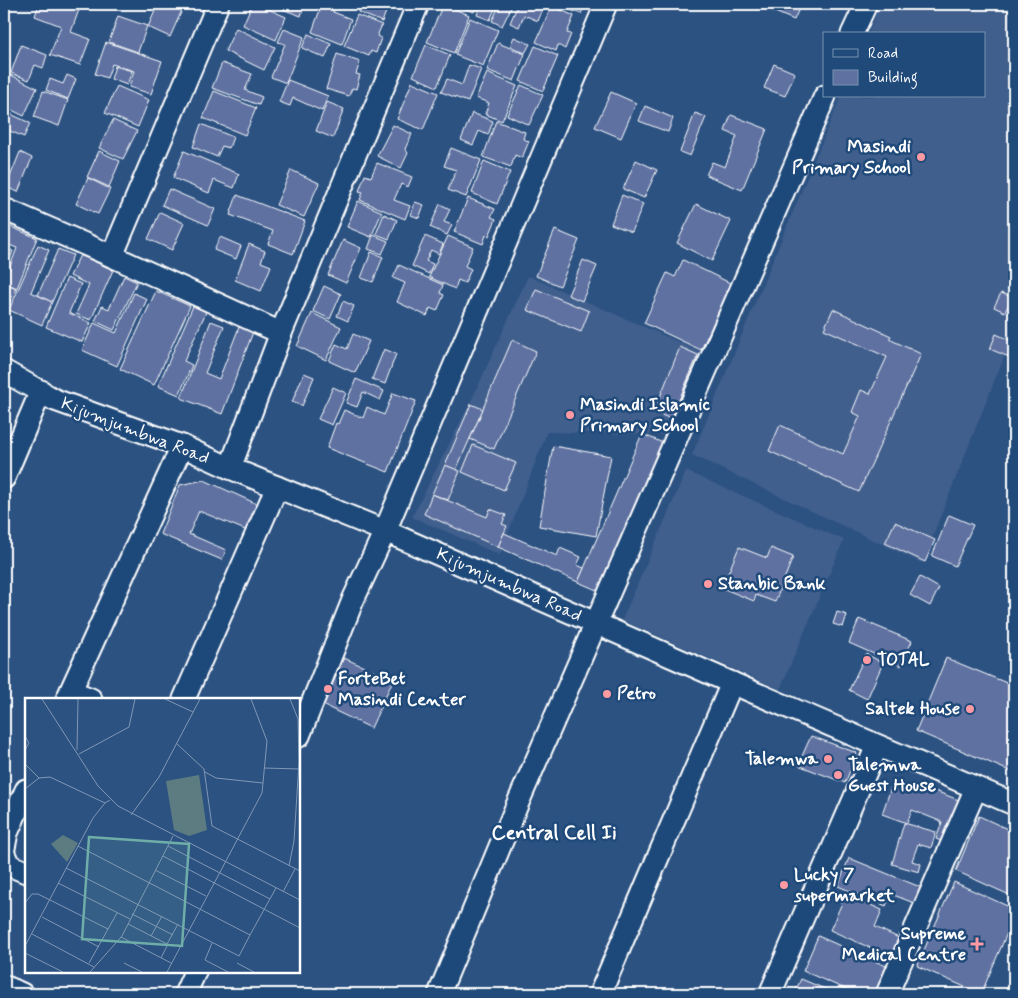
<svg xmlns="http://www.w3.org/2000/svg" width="1018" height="998" font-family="Mynerve,sans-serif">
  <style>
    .built { fill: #3f5e8d }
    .building { fill: #5f71a1; stroke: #fff }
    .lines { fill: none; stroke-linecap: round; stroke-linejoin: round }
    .minor-casing { stroke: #fff; stroke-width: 25 }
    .minor { stroke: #1f4a7a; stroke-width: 21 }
    .poi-dot { fill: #ff9aa2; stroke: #1f4a7a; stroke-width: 2 }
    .labels { text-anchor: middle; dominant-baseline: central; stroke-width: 5; stroke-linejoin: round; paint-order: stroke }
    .poi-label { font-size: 18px; font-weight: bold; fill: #fff; stroke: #1f4a7a; text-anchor: start }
    .street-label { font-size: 18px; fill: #fff; stroke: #1f4a7a }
    .quarter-label { font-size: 20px; font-weight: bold; fill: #fff; stroke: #1f4a7a }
    .inset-road { fill: none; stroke: #8097b4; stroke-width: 1 }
    .view { fill: #6fada8; fill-opacity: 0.15; stroke: #6fada8; stroke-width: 2.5 }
    .inset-edge { fill: none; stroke: #fff; stroke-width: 2.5 }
  </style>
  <rect width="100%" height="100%" fill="#2c5282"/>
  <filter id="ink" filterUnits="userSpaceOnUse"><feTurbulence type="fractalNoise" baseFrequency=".02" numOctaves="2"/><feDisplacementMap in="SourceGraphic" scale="10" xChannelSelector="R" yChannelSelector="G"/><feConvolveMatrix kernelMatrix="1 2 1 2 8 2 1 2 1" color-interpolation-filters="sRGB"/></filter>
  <g filter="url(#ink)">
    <g class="built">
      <path d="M880,4H1014V332L922,563L692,455L841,96H984V34H868Z"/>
      <path d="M528,276L704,353L668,435L547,432L500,555L412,517L472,399Z"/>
      <path d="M686,471L844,540L780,689L622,620Z"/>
    </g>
    <g class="building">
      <path d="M39,4L47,6L48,4H81L71,32L90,39L80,65L50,55L61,26L35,16Z"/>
      <path d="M158,4H175L183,8L170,37L148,27Z"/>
      <path d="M252,4H257L286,17L276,40L243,25Z"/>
      <path d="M279,4H300L304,6L301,16L277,7Z"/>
      <path d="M322,4L336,5L333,12L351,19L342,44L312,32Z"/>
      <path d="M361,4H389L382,22L358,12Z"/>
      <path d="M443,4L469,15L454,53L427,42Z"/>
      <path d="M454,4H478L474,12Z"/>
      <path d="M481,4H497L490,20L477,15Z"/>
      <path d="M500,4H513L502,26L492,21Z"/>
      <path d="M518,4H538L544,6L538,21L524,15L519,27L510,23Z"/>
      <path d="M555,4H585L581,14Z"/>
      <path d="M773,4H801L794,20L770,10Z"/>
      <path d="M552,6L574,16L567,33L571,34L565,49L558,45L556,51L536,42Z"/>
      <path d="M357,15L382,25L377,36L381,38L376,53L371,51L369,56L344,46Z"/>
      <path d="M118,16L147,26L138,52L109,42Z"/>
      <path d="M470,18L498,30L483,66L455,55Z"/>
      <path d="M236,28L275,47L264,70L225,51Z"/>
      <path d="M284,29L304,37L286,83L271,77L285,44L278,42Z"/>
      <path d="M308,34L331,44L325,58L302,48Z"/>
      <path d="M514,37L530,44L525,53L510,46Z"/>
      <path d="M106,42L162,61L151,94L129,87L134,71L112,64L107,78L95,74Z"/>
      <path d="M498,43L525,54L514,81L487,70Z"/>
      <path d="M21,45L47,55L43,68L35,65L29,80L11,73Z"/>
      <path d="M426,45L450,55L437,87L413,76Z"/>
      <path d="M535,46L558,56L543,91L520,81Z"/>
      <path d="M337,54L360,62L356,74L360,75L356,89L352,88L349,96L326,89Z"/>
      <path d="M222,63L252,74L245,90L262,97L259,105L212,88Z"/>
      <path d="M774,64L795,73L785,96L764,88Z"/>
      <path d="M469,65L481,69L468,102L441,92L447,79L462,85Z"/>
      <path d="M115,66L132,71L127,85L111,79Z"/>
      <path d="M487,73L517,86L502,121L485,114L489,103L476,98Z"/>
      <path d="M11,75L37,88L24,116L4,106V90Z"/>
      <path d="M67,75L76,79L68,99L46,90L50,79L63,84Z"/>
      <path d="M288,80L328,96L322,111L293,98L290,106L279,102Z"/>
      <path d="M412,82L438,93L423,130L397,119Z"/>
      <path d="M521,85L543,95L529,125L507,115Z"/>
      <path d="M117,86L149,100L138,127L105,113Z"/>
      <path d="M43,91L68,100L59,126L34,117Z"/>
      <path d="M214,91L256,108L245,135L203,118Z"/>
      <path d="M611,92L636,103L621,138L595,127Z"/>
      <path d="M327,102L344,109L333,138L316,131Z"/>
      <path d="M645,106L673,118L668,132L639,121Z"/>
      <path d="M4,111L30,123L24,137L10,131L4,142Z"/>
      <path d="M472,113L493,121L488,135L479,131L473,145L461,140Z"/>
      <path d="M695,113L706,117L690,156L680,152Z"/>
      <path d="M731,115L767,129L742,190L706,175L712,162L725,167L737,136L725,131Z"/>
      <path d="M113,120L137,131L123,159L99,148Z"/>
      <path d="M496,121L525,132L523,139L529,141L522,158L515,155L511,167L483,157Z"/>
      <path d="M201,124L233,137L229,148L222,146L217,157L193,147Z"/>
      <path d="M393,125L412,134L405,149L408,153L401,168L377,156Z"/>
      <path d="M451,148L481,160L466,197L448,190L456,170L444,166Z"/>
      <path d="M99,151L120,161L109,187L87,177Z"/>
      <path d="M184,151L239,174L234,188L214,180L209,193L173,178Z"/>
      <path d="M20,152L32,158L18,192L6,187Z"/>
      <path d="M636,160L657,170L644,198L623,189Z"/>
      <path d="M484,161L510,172L497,204L472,193Z"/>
      <path d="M377,163L412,177L408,187L401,184L394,200L410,206L405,219L360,200L363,192L359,191L365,175L371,177Z"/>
      <path d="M291,170L319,183L304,217L276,205Z"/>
      <path d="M88,178L110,189L98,214L76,204Z"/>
      <path d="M169,189L215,209L208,225L162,205Z"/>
      <path d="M237,195L305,221L293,254L268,244L273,231L230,215Z"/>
      <path d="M622,195L643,204L632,232L611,224Z"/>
      <path d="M468,198L495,209L491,217L496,219L489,236L486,235L483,244L454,232Z"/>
      <path d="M358,201L382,212L371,237L347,227Z"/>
      <path d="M415,202L424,205L419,218L411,215Z"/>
      <path d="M440,204L450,209L444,222L452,225L447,235L430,227Z"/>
      <path d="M696,204L731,221L712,261L677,243Z"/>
      <path d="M160,212L184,223L172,250L148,239Z"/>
      <path d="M384,214L397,220L389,239L376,234Z"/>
      <path d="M4,224L37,238L17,288L4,282L17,248L4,243Z"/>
      <path d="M555,230L579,240L560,286L536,276Z"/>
      <path d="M373,235L388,241L382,254L368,249Z"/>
      <path d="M425,236L443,244L439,254L431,250L426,261L433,264L429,274L412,266Z"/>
      <path d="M448,236L473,247L465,266L471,269L465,283L458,280L455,289L429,277Z"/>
      <path d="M220,237L241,246L236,259L214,250Z"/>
      <path d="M343,240L361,248L346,283L328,275Z"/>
      <path d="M249,244L265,251L261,262L271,266L261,291L235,280Z"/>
      <path d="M38,245L49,250L31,292L52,302L42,325L9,310Z"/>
      <path d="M4,247L13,251L4,274Z"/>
      <path d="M58,249L73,255L52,302L38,295Z"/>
      <path d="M371,252L383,257L373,282L361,278Z"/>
      <path d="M80,255L113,270L91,320L76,314L89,285L70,276Z"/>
      <path d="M583,260L597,266L582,301L568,295Z"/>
      <path d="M683,260L732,284L701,350L644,323L667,273L675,277Z"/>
      <path d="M399,265L443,285L440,293L444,295L437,311L430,308L427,316L397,302L405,283L393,278Z"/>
      <path d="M124,276L137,282L114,330L95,321L102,306L109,309Z"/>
      <path d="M67,278L81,284L69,313L91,323L82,342L46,327Z"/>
      <path d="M4,283L16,288L4,317Z"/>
      <path d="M324,286L341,294L330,319L313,311Z"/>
      <path d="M536,289L589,311L581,332L527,310Z"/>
      <path d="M156,291L190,306L154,385L120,369Z"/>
      <path d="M134,293L147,299L117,366L82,350L94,323L116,333Z"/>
      <path d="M1001,293L1012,297L1005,312L994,307Z"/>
      <path d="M343,301L354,306L348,321L337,316Z"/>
      <path d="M193,306L206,312L184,361L192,365L179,395L158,386Z"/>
      <path d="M833,309L891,336L889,339L921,354L859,492L769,451L780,425L843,454L860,416L852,412L861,390L870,394L887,357L824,329Z"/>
      <path d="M312,313L341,327L326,360L297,346Z"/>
      <path d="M211,321L224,326L205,373L219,379L239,327L253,332L222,414L181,398Z"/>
      <path d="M353,334L369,341L355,373L329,361L336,344L347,349Z"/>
      <path d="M996,334L1014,342L1009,357L990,349Z"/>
      <path d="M512,340L536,351L494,449L470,439Z"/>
      <path d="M680,347L698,355L671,419L654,412Z"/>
      <path d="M384,349L396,354L385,384L372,379Z"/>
      <path d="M304,373L314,377L302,406L292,402Z"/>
      <path d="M356,379L384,391L380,400L363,392L357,407L346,403Z"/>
      <path d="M333,387L346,393L332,425L318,419Z"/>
      <path d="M393,393L416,401L388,472L327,448L336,423L338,424L344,410L363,418L367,407L384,415Z"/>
      <path d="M471,404L483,409L456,470L445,465Z"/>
      <path d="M642,434L663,443L599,591L578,582Z"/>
      <path d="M473,445L516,463L504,490L462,472Z"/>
      <path d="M553,446L611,456L596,536L539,526Z"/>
      <path d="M445,465L460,471L448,500L432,494Z"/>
      <path d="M204,480L266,508L255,534L199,511L189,534L226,550L222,560L160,534L180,485Z"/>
      <path d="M432,494L487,517L490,509L506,515L502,524L507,526L498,547L424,514Z"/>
      <path d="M949,515L973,525L955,566L932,556Z"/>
      <path d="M895,522L935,540L925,562L885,543Z"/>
      <path d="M504,533L557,556L560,548L581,557L577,565L584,568L578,582L498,547Z"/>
      <path d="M739,547L767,558L771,548L793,557L775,602L756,595L754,601L722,588Z"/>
      <path d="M920,577L939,588L930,606L910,595Z"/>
      <path d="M837,612L847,615L843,627L833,624Z"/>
      <path d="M859,619L912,641L901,666L849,643Z"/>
      <path d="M1014,643V669L1006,665Z"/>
      <path d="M866,654L883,663L867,699L849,690Z"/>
      <path d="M344,658L393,680L371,728L323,705Z"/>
      <path d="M946,658L1014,686V773L916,731Z"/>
      <path d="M811,736L857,753L845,783L798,765Z"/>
      <path d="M893,782L919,793L922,786L964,802L949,844L936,839L942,822L912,810L907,823L882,814Z"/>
      <path d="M979,816L1014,832V897L956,871Z"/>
      <path d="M904,823L936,832L931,848L918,844L912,861L921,864L919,872L892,864Z"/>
      <path d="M849,858L925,889L919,905L891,894L886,906L838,886Z"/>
      <path d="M954,882L1014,909V917L981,994L917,966Z"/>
      <path d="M846,894L882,910L875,927L901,939L893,958L830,930Z"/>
      <path d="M818,936L895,970L885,994H857L803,971Z"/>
      <path d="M801,979L837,994H794Z"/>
    </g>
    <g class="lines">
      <defs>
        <g id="minor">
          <path d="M852,34L866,4"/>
          <path d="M4,209L112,256L281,333"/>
          <path d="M112,256L218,4"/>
          <path d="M4,371L55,400L182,446L230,468L385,531L732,683L1014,804"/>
          <path d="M230,468L281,333L418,4"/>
          <path d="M4,478L41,391"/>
          <path d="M71,691L91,699"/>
          <path d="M67,699L182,446"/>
          <path d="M184,699L277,487"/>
          <path d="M299,736L353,600L385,531L606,4"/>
          <path d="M4,848L7,833L26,790"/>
          <path d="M4,854L9,865L26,872"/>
          <path d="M4,986L22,994"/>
          <path d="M185,994L195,972"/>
          <path d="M439,994L517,805L825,96"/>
          <path d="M600,994L732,683"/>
          <path d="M770,994L877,746"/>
          <path d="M887,994L976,788"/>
        </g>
      </defs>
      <use href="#minor" class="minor-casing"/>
      <use href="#minor" class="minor"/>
    </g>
  </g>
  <g class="poi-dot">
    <circle cx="921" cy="157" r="5"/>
    <circle cx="570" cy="415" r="5"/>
    <circle cx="708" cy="584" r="5"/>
    <circle cx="867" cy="660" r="5"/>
    <circle cx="328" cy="689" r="5"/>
    <circle cx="607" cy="694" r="5"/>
    <circle cx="970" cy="709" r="5"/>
    <circle cx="828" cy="759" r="5"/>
    <circle cx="838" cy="775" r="5"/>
    <circle cx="784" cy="885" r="5"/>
    <path d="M974.5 936.5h5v5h5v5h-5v5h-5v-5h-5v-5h5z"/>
  </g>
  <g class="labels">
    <g class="poi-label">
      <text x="911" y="147" text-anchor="end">Masindi<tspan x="911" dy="21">Primary School</tspan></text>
      <text x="580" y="405">Masindi Islamic<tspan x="580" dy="21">Primary School</tspan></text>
      <text x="718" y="584">Stanbic Bank</text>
      <text x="877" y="660">TOTAL</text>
      <text x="338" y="679">ForteBet<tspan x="338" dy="21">Masindi Center</tspan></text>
      <text x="617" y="694">Petro</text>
      <text x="960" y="709" text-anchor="end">Saltek House</text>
      <text x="818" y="759" text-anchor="end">Talemwa</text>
      <text x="848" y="765">Talemwa<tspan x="848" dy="21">Guest House</tspan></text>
      <text x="794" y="875">Lucky 7<tspan x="794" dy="21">supermarket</tspan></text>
      <text x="966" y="934" text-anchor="end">Supreme<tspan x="966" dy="21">Medical Centre</tspan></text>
    </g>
    <g class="street-label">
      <text transform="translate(135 431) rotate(21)">Kijumjumbwa Road</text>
      <text transform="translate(509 585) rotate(24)">Kijumjumbwa Road</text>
    </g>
    <g class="quarter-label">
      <text x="554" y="833">Central Cell Ii</text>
    </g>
  </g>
  <g transform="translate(25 698)">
    <rect width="275" height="275" fill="#2c5282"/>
    <path d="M174,77L182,132L164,138L149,132L141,83ZM38,137L53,145L42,164L26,146Z" fill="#5c7c81"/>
    <path class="inset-road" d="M17,1L73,88L93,108L275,202M140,1L168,14M0,38L4,45L0,52M151,45L179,71L187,128L275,173M52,52L53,1M54,56L104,29L110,1M0,66L14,80M239,70L275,71M180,74L191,80L238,85M0,91L14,80L25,79L80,105L85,102M106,117L134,79L175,1M53,148L225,237L251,190M143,148L245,201M138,158L275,230M264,168L269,143L274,64L273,21L265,1M41,170L214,258L225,237M130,172L181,198M33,185L105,221M258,194L270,171M0,205L7,196H13L83,231M107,216L148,237M17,219L74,249M103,226L142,246L153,226M7,236L69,269M126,238L137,218M96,239L146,265M187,245L180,262L203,274M0,248L68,120L80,105M0,255L38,274M136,260L143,246M64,265L92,215M99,265L117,274M212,265L229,274M65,274L97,238L148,138M142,274L237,95L242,43L226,1"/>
    <path class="view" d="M64,139L164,146L157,248L57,241Z"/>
    <rect width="275" height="275" class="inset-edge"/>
  </g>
  <rect width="1018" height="998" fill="none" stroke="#1f4a7a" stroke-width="20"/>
  <rect x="10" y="10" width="998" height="978" fill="none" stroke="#fff" stroke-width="2" filter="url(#ink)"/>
  <rect x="823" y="32" width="162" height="65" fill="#1f4a7a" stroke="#7992af"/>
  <rect x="833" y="49" width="25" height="8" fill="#1f4a7a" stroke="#7992af"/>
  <text x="868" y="58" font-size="15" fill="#ffffff">Road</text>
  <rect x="833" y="70" width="25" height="15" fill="#5f71a1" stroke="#7992af"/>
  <text x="868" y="82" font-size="15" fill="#ffffff">Building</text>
</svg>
